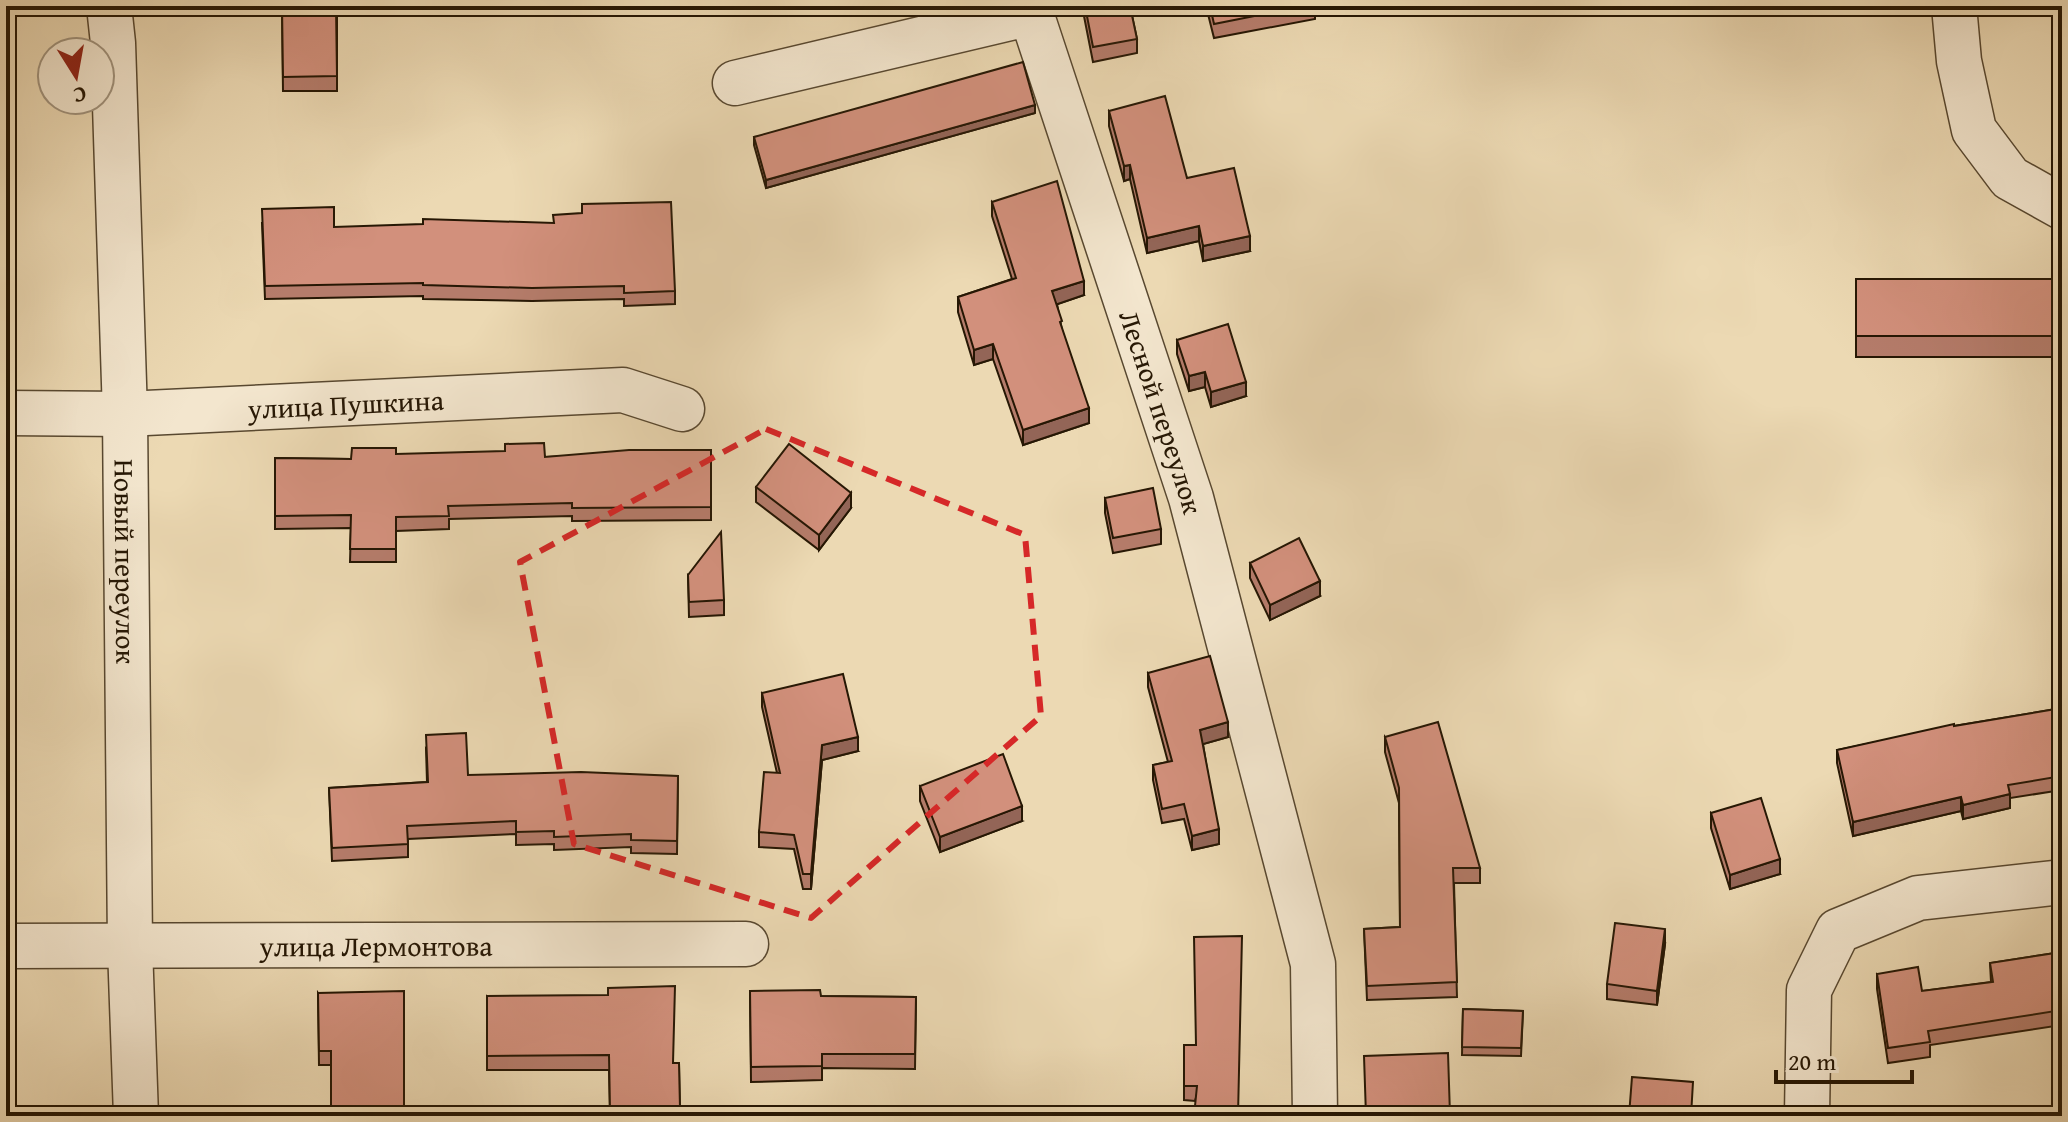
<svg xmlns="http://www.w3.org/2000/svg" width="2068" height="1122" font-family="'Gentium Book Plus',serif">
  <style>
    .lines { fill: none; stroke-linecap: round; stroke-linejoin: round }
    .minor-casing { stroke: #584830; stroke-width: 47 }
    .minor { stroke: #f3e6ce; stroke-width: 44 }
    .wall { fill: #b57c6b; stroke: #261704; stroke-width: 2 }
    .shaded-wall { fill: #936557; stroke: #261704; stroke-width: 2 }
    .building { fill: #d2907c; stroke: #261704; stroke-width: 2 }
    .marked { fill: none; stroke: #d62828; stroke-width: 6; stroke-dasharray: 16 10; stroke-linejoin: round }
    .labels { text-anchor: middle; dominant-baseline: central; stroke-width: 6; stroke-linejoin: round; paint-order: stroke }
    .street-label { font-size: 28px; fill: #261704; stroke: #f3e6ce }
  </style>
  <rect width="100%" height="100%" fill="#ecd9b3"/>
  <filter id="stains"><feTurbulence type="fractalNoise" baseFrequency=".0025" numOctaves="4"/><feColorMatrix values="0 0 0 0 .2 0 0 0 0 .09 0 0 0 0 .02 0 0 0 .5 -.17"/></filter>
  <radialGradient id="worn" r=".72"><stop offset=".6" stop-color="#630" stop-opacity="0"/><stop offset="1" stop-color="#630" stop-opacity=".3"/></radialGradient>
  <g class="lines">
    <defs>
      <g id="minor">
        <path id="s1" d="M109,6L113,43L125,414L130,947L136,1116"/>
        <path d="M1954,6L1959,61L1974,130L2010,178L2062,207"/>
        <path id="s2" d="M735,83L1031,13L1191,498L1313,964L1315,1116"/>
        <path id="s3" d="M6,413L125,414L623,390L682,409"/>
        <path id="s4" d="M6,946L746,944"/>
        <path d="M1807,1116L1809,990L1838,931L1918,898L2062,882"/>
      </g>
    </defs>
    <use href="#minor" class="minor-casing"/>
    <use href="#minor" class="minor"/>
  </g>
  <g class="wall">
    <path d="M279,6H337V91H283L282,10L279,9Z"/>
    <path d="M1082,6H1130L1137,39V53L1093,62Z"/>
    <path d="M1206,6H1315V19L1214,38Z"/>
    <path d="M1109,111L1187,178L1250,251L1203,261L1199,241L1147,253L1130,179L1124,181L1109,126Z"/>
    <path d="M1035,113L766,188L754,145V137Z"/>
    <path d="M992,202L1084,295L1057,304L1062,330L1089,423L1023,445L993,359L974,365L958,312V297L1012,279L992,216Z"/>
    <path d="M262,223L334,227L675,291V304L624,306V299L532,301L423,299V296L265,299Z"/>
    <rect x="1856" y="279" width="206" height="78"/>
    <path d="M1177,340L1246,396L1211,407L1205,387L1189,391L1177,354Z"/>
    <path d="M711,450V520L572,521V516L449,519V529L396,531V562H350L351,528L275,529V458L351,459L396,454L545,457Z"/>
    <path d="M756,487L851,508L819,550L756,502Z"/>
    <path d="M1105,498L1161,529V544L1113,553L1105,513Z"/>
    <path d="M1250,563L1320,596L1270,620L1250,578Z"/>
    <path d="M688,575L724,600V615L689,617Z"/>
    <path d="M1148,673L1228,737L1203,744L1219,844L1192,850L1184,819L1162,823L1153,780V765L1168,762L1148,687Z"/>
    <path d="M762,693L858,751L822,760L811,889H803L794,849L759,847V832L777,773L762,707Z"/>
    <path d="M2062,708V790L2010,798V808L1963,819L1961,811L1853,836L1837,763V750L1954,726Z"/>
    <path d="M1385,737L1480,868V883H1454L1457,997L1367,1000L1364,929L1400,927L1399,803L1385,752Z"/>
    <path d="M426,748L468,775L678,776L677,854L631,853V847L554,850V844L516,845V834L408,839V857L332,861L329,788L427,782Z"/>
    <path d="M920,786L1022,821L940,852L920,801Z"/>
    <path d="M1711,813L1780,874L1730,889L1711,828Z"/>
    <path d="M1242,936L1195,1101L1184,1100V1045H1196Z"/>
    <path d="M1665,944L1657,1005L1607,999V984Z"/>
    <path d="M2062,952V1025L1930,1045V1057L1888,1063L1877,989V974L1922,991L1991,982L1990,963Z"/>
    <path d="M750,991L821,996L916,997L915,1069L822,1068V1080L751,1082Z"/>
    <path d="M318,993L404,1116L331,1065H319Z"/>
    <path d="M487,996L674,1063H679L680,1116H610L609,1070H487Z"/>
    <path d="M1463,1009L1523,1011L1521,1056L1462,1055Z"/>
  </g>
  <g class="shaded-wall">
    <path d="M1035,105V113L766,188V180Z"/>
    <path d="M1130,165V179L1124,181V166Z"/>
    <path d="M1199,226V241L1147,253V238Z"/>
    <path d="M1250,236V251L1203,261V246Z"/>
    <path d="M1084,281V295L1052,306V291Z"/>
    <path d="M993,344V359L974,365V350Z"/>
    <path d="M1205,372V387L1189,391V376Z"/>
    <path d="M1246,382V396L1211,407V392Z"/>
    <path d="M1089,408V423L1023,445V430Z"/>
    <path d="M851,493V508L819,550V535Z"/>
    <path d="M1320,581V596L1270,620V605Z"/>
    <path d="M1228,722V737L1200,745V730Z"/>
    <path d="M858,737V751L822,760L811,889V874L822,745Z"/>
    <path d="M2010,794V808L1963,819V805Z"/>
    <path d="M1961,797V811L1853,836V822Z"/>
    <path d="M1022,806V821L940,852V837Z"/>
    <path d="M1219,829V844L1192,850V836Z"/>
    <path d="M1780,859V874L1730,889V875Z"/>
    <path d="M1665,929V944L1657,1005V991Z"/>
  </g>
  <g class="building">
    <path d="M282,6H336L337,76L283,77Z"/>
    <path d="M1085,6H1130L1137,39L1093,47Z"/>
    <path d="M1210,6H1305L1214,24Z"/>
    <path d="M1023,62L1035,105L766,180L754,137Z"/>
    <path d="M1165,96L1187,178L1234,168L1250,236L1203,246L1199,226L1147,238L1130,165L1124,166L1109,111Z"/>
    <path d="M1057,181L1084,281L1052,291L1062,321L1060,322L1089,408L1023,430L993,344L974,350L958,297L1016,278L992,202Z"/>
    <path d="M671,202L675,291L624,293V286L532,288L423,285V283L265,286L262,209L334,207V227L423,224V219L554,223L553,215L582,213V204Z"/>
    <rect x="1856" y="279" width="206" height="57"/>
    <path d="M1228,324L1246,382L1211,392L1205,372L1189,376L1177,340Z"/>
    <path d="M544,443L545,457L629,450H711V507L572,508V503L448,506L449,516L396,517V549H350L351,515L275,516V458L351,459L352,448H396V454L505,451V444Z"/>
    <path d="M789,444L851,493L819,535L756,487Z"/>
    <path d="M1153,488L1161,529L1113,538L1105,498Z"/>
    <path d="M721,532L724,600L689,602L688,575Z"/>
    <path d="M1299,538L1320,581L1270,605L1250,563Z"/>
    <path d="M1210,656L1228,722L1200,730L1219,829L1192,836L1184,804L1162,809L1153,765L1172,761L1148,673Z"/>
    <path d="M843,674L858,737L822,745L811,874H803L794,835L759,832L764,772L780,773L762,693Z"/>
    <path d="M2062,708V776L2008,785L2010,794L1963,805L1961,797L1853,822L1837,750L1954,724V726Z"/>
    <path d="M1438,722L1480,868H1453L1457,982L1367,986L1364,929L1400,927L1399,788L1385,737Z"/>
    <path d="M466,733L468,775L581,772L678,776L677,841L631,840V834L554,837V831L516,832V821L407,826L408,844L332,848L329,788L428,782L426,735Z"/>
    <path d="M1003,754L1022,806L940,837L920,786Z"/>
    <path d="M1761,798L1780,859L1730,875L1711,813Z"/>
    <path d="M1615,923L1665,929L1657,991L1607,984Z"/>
    <path d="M1242,936L1238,1116H1194L1197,1086H1184V1045H1196L1194,937Z"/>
    <path d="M2062,952V1010L1928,1031L1930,1042L1888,1048L1877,974L1918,967L1922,991L1993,982L1990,963Z"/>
    <path d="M675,986L673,1063H679L680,1108L610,1110L609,1055L487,1056V996L608,995V988Z"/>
    <path d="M820,990L821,996L916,997L915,1054H822V1066L751,1067L750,991Z"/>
    <path d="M404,991V1116H331V1051H319L318,993Z"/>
    <path d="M1463,1009L1523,1011L1521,1048L1462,1047Z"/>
    <path d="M1448,1053L1450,1115L1366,1116L1364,1056Z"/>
    <path d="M1632,1077L1693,1082L1691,1116H1629Z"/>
  </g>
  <path class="marked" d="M766,429L1025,535L1041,716L811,918L574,844L520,562Z"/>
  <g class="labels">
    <g class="street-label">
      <text stroke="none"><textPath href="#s3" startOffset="340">улица Пушкина</textPath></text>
      <text stroke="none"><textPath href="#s2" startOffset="724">Лесной переулок</textPath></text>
      <text stroke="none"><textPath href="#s1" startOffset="556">Новый переулок</textPath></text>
      <text stroke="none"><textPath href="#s4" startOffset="370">улица Лермонтова</textPath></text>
    </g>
  </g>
  <rect width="2068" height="1122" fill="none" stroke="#ecd9b3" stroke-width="32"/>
  <rect x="8" y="8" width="2052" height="1106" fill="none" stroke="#261704" stroke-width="4"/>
  <rect x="16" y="16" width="2036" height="1090" fill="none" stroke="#261704" stroke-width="2"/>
  <g transform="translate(76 76) rotate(169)"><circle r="38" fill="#f3e6ce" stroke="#a1937d" stroke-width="2"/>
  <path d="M0-6L14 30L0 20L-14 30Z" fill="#8f2418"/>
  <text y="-12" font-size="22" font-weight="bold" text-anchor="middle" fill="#261704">С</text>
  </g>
  <path d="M1776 1070v12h136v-12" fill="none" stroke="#261704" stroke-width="4"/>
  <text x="1788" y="1070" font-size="24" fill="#261704" stroke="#f3e6ce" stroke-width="6" paint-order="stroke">20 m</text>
  <rect width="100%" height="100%" filter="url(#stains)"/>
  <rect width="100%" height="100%" fill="url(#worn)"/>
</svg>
